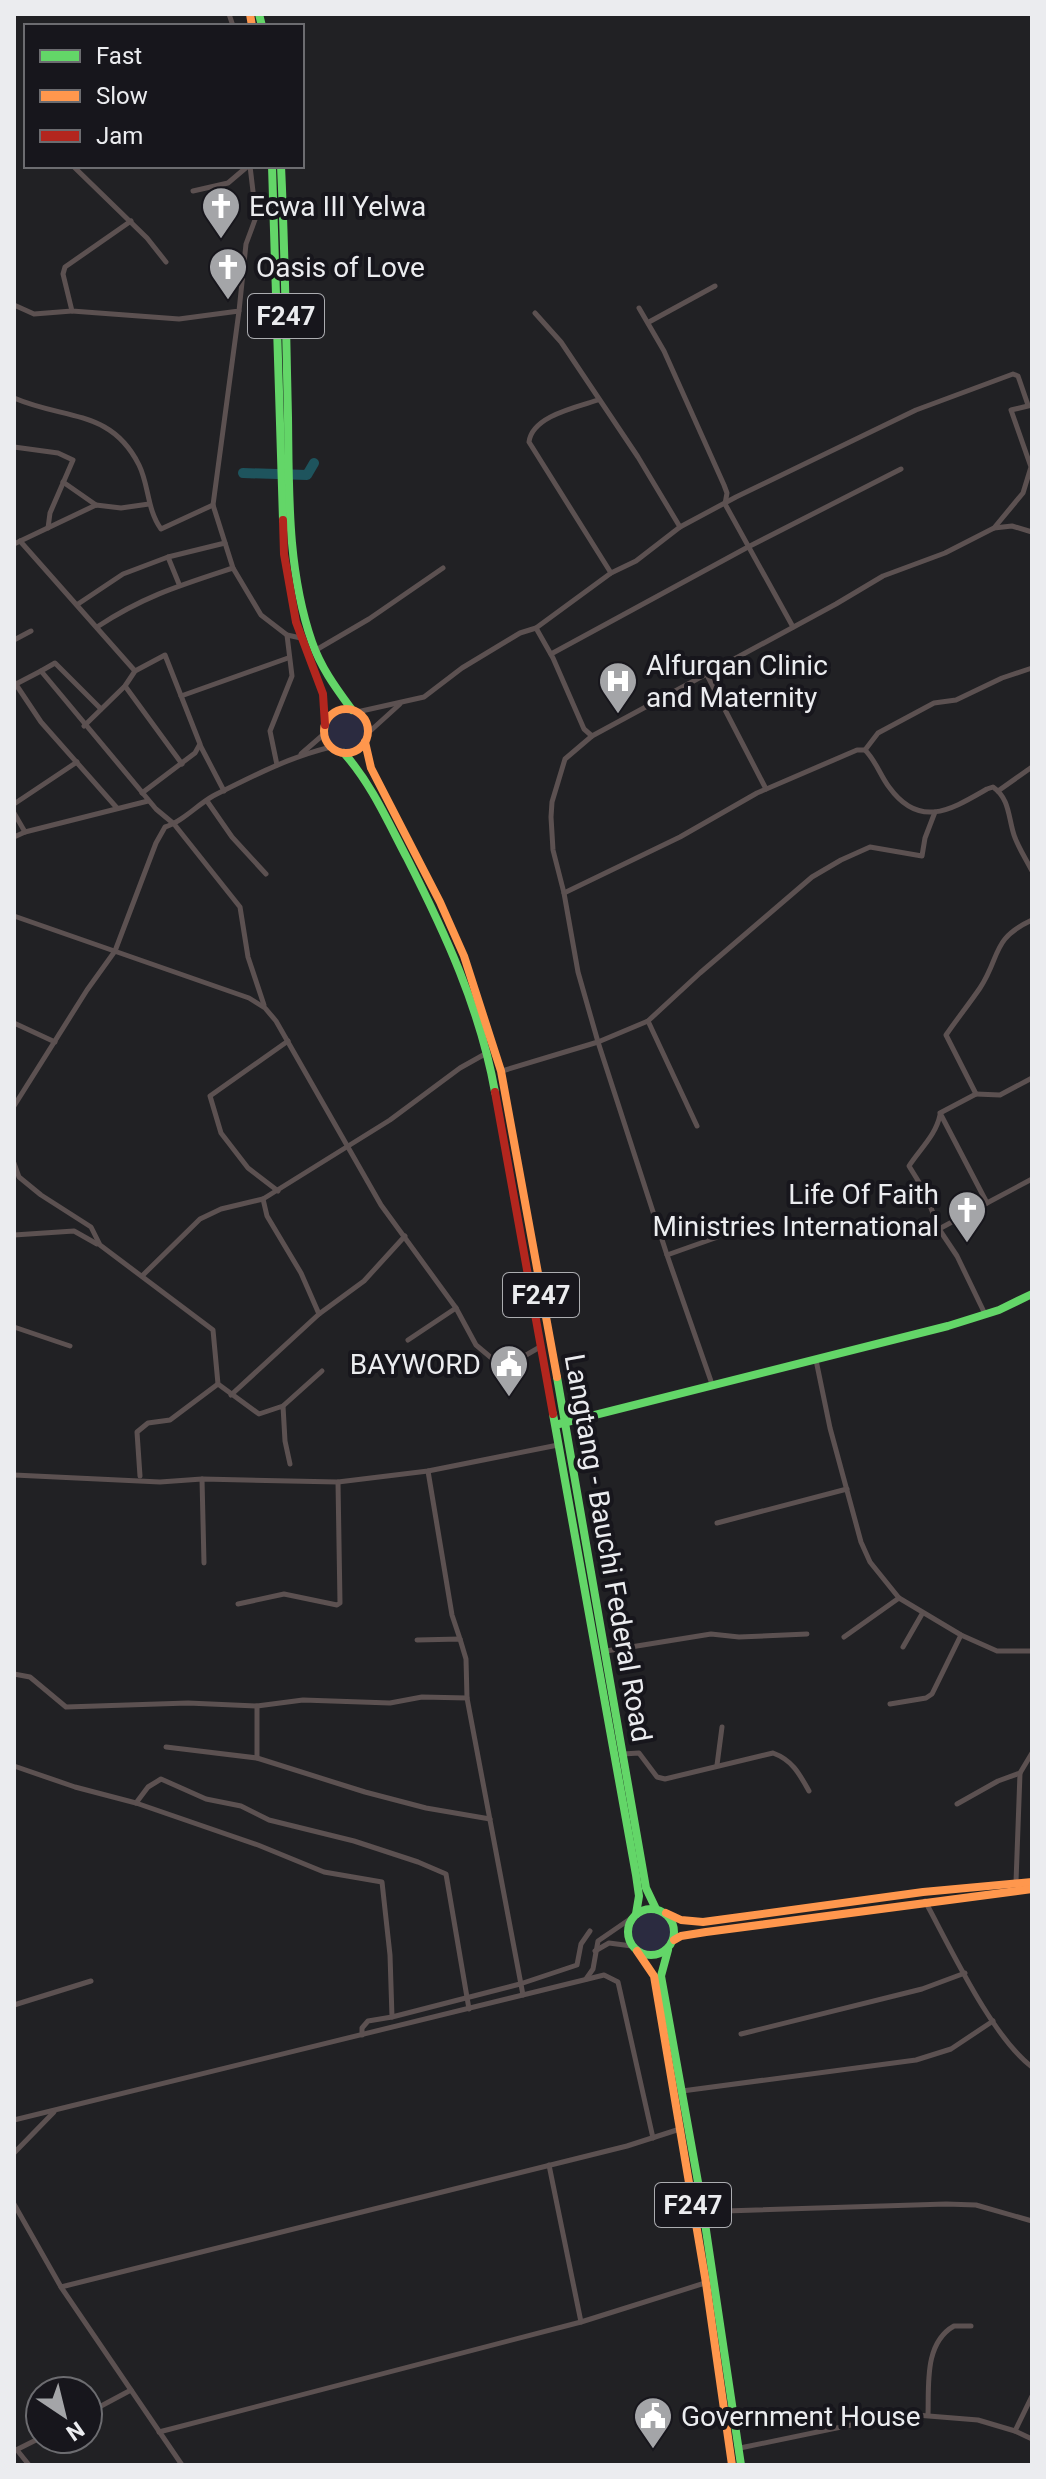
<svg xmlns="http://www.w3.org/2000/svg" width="1046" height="2479" font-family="Roboto,sans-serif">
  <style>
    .green { fill: #2b2b40 }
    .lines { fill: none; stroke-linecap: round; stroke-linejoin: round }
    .river { stroke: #1e545d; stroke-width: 10 }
    .street { stroke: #5c5151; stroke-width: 5 }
    .fast { stroke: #63d668; stroke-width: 8 }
    .slow { stroke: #ff974d; stroke-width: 8 }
    .jam { stroke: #b3261e; stroke-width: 8 }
    .labels { text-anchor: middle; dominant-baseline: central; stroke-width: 8; stroke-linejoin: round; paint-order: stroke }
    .shield { fill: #17161c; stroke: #abacb0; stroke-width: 2 }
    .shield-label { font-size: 26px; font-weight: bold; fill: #ebecef }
    .poi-label { font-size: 28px; fill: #ebecef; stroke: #17161c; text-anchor: start }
    .street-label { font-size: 28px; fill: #ebecef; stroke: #17161c }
  </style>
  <rect width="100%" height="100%" fill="#212124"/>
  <g class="green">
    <circle cx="346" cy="731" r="19"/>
    <circle cx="651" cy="1932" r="21"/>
  </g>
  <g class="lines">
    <path class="river" d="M243,473L307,475L314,463"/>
    <g class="street">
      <path d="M229,14L233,26"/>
      <path d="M73,166L147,238L166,262"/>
      <path d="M193,191L228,183L248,166"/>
      <path d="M131,221L65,267L63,274L72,311L179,319L239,311L246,244L256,217L250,166"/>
      <path d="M14,305L34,314L72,311"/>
      <path d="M639,308L664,351L724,485L727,493L725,504L793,627"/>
      <path d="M239,311L213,505L233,568L261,615L287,635L301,638"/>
      <path d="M535,313L561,342L638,457L680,527"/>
      <path d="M649,322L715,286"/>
      <path d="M14,398C65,420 111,409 139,465C149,485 147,510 161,529L213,505"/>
      <path d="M598,400C577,407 532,416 529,442L611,573"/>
      <path d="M14,447L58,453L73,460L50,513L48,528"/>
      <path d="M63,482L96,505"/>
      <path d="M994,528L1012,526L1032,532"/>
      <path d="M20,541L135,671"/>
      <path d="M14,544L96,505L121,508L149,504"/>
      <path d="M168,557L179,584"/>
      <path d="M78,604L123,574L168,557L225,543"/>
      <path d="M97,627C144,596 181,585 233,568"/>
      <path d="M536,628L553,658L584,729L592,736"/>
      <path d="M14,640L31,631"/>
      <path d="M316,650L369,619L443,568"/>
      <path d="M551,654L748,547L901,469"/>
      <path d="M41,671L55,663L101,709"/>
      <path d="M707,675L766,789"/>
      <path d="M15,683L41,722L117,808"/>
      <path d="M16,684L41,671L156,809L174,824L240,907L248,957L264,1005"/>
      <path d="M125,686L182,764"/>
      <path d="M181,696L288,658"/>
      <path d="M357,712L424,697L462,668L520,633L536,628L611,573L636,561L680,527L736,497L916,410L1013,374L1018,376L1028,405"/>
      <path d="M84,726L125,686L135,671L165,655L200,744L195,753L142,793"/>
      <path d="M368,733L400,704"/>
      <path d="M200,745L224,791"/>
      <path d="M865,750L878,733L934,703L956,700L1002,678L1032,668"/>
      <path d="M301,754L324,734"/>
      <path d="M277,765L270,731L292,676L287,635"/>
      <path d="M998,791L1032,767"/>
      <path d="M207,801L232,837L266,874"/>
      <path d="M14,804L77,762"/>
      <path d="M14,813L25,832"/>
      <path d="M14,837L25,832L148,801"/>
      <path d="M564,893L680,837L757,793L857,750H865C876,761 880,775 889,787C920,830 952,809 987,789L993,787C1010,799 1008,817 1014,835C1018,847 1026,859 1032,871"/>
      <path d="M14,916L249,998L265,1008L276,1021L381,1205L456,1308L476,1345L501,1366H507L540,1347"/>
      <path d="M648,1021L697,1126"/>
      <path d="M14,1023L55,1042"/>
      <path d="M502,1071L598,1042L578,972L564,893L553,850L551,817L552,802L565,759L592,736L836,604L883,576L945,553L994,528L1023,493L1031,467L1011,410L1032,405"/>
      <path d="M976,1094L1000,1095L1032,1078"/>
      <path d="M14,1106L87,990L115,951L156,843L165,827C182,822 197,805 213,796C251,777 289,757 331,747"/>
      <path d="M14,1163L19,1177L41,1195L91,1227L100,1245L213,1330L218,1384L259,1414L283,1406L285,1441L290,1464"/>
      <path d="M278,1191L248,1168L221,1133L210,1096L288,1041"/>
      <path d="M263,1199L267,1216L301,1273L319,1314"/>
      <path d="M987,1203L1032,1179"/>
      <path d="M939,1229L925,1192L909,1166C920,1149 936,1135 940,1115"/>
      <path d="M14,1235L74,1231L97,1244"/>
      <path d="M667,1255L715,1238L745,1222"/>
      <path d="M142,1276L200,1219L221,1209L263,1199L390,1120L460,1068L485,1054"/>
      <path d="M985,1314L957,1256L939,1229L987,1203L940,1113L976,1094L946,1035C957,1019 969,1004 980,988C1001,956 991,939 1032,920"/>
      <path d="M14,1327L70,1346"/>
      <path d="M408,1340L456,1308"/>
      <path d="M816,1360L830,1428L861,1542L870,1562L899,1598L961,1635L997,1651H1032"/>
      <path d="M712,1384L667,1255L598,1042L648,1021L700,973L812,877L841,860L870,847L922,856L925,838L935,812"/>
      <path d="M231,1395L319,1314L364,1281L405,1236"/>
      <path d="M283,1406L322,1371"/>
      <path d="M428,1471L452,1615L460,1639"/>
      <path d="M14,1475L160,1482L202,1479L338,1482"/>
      <path d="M140,1476L137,1432L148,1423L170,1420L218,1384"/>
      <path d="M202,1479L204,1563"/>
      <path d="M717,1523L847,1489"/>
      <path d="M238,1604L284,1594L337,1605L340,1603L338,1482L428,1471L558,1445"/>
      <path d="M844,1637L899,1598"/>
      <path d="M417,1640L460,1639L466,1659L467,1698L523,1995"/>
      <path d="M903,1647L922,1614"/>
      <path d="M606,1651L711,1634L739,1637L807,1634"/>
      <path d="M14,1674L30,1677L66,1707L188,1703L257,1706"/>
      <path d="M890,1704L926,1698L932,1694L961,1635"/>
      <path d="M166,1747L257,1758L365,1792L426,1808L490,1819"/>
      <path d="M623,1754L639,1753L657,1777L665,1779L773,1753C792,1760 799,1773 809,1791"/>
      <path d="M257,1758V1706L303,1700L390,1703L422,1697L467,1698"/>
      <path d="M717,1765L722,1727"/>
      <path d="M14,1766L75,1787L136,1803L258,1845L324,1872L382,1882L390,1955L392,2017L368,2021L362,2028V2035"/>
      <path d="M136,1803L148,1787L161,1779L206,1799L241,1806L269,1820L354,1841L418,1862L446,1874L469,2009"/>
      <path d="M957,1804L998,1781L1020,1773"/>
      <path d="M1016,1882L1020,1773L1032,1753"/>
      <path d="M925,1901C950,1947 992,2037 1032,2067"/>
      <path d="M595,1951L609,1943L632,1946"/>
      <path d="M586,1979L593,1969L598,1941L633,1917"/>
      <path d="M14,2005L91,1981"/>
      <path d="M392,2017L520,1984L577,1965L581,1944L590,1931"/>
      <path d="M741,2034L922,1989L965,1973"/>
      <path d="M682,2091L916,2060L951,2049L993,2021"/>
      <path d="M14,2120L604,1975L618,1982L653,2138"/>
      <path d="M14,2153L54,2112"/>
      <path d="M549,2165L581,2322"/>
      <path d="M14,2204L61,2287L182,2465"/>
      <path d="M694,2212L946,2204L976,2205L1032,2221"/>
      <path d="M61,2287L627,2146L680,2129"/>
      <path d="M88,2413L131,2390"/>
      <path d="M928,2415C929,2385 924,2343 954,2326H971"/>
      <path d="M1015,2431L1032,2396"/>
      <path d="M159,2432L581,2322L705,2283"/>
      <path d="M740,2448L904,2414L978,2420L1015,2431L1032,2439"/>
      <path d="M17,2450L29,2465"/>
      <path d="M14,2451L40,2438"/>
    </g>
    <g class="fast">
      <path d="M259,14L262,26"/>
      <path d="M272,166L283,520"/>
      <path d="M281,166C285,250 286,333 288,417C289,492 287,570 312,642C321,668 336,688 352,710"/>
      <path d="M344,753C372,785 387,820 407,858C445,933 480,1008 495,1092"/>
      <path d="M557,1377L646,1888L656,1909"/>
      <path d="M553,1414L636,1875L639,1896L636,1914"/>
      <path d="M559,1424L948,1326L999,1310L1032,1294"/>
      <circle cx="651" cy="1932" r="23"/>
      <path d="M668,1950L661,1976L703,2210L741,2465"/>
      <path d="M705,2225L719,2210"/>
    </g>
    <g class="slow">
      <path d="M250,14L252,26"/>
      <circle cx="346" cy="731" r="22"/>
      <path d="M365,742L371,768L440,902L464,956L501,1071L557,1377"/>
      <path d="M666,1913L681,1920L703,1922L923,1892L1032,1882"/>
      <path d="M674,1940L681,1936L706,1932L1032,1889"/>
      <path d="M637,1951L654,1976L706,2283L732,2465"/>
    </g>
    <g class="jam">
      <path d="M283,520L284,554L296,622L323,694L325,725"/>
      <path d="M495,1092L553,1414"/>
    </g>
  </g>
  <defs>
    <symbol id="church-pin" viewBox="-11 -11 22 30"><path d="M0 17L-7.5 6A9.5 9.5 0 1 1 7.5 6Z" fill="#a4a5a8" stroke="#17161c"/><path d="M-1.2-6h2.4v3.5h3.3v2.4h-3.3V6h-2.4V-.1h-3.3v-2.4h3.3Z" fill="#fff"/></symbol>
    <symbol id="hospital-pin" viewBox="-11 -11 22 30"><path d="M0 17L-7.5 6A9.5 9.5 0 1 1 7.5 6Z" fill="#a4a5a8" stroke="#17161c"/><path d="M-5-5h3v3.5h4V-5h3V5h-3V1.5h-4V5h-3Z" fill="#fff"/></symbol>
    <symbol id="civic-pin" viewBox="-11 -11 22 30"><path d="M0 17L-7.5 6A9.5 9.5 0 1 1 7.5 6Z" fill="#a4a5a8" stroke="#17161c"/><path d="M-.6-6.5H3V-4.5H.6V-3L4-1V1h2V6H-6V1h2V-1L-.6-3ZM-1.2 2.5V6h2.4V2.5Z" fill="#fff"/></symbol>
  </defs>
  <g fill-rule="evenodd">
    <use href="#church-pin" x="199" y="184" width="44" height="60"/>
    <use href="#church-pin" x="206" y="245" width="44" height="60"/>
    <use href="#hospital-pin" x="596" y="659" width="44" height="60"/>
    <use href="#church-pin" x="945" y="1188" width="44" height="60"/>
    <use href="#civic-pin" x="487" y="1342" width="44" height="60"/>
    <use href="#civic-pin" x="631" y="2394" width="44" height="60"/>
  </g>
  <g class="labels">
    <g class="shield">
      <rect x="248" y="294" width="76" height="44" rx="6"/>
      <rect x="503" y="1273" width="76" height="44" rx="6"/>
      <rect x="655" y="2183" width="76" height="44" rx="6"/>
    </g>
    <g class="shield-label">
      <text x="286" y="316">F247</text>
      <text x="541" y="1295">F247</text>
      <text x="693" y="2205">F247</text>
    </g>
    <g class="poi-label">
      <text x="249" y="206">Ecwa III Yelwa</text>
      <text x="256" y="267">Oasis of Love</text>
      <text x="646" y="665">Alfurqan Clinic<tspan x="646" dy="32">and Maternity</tspan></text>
      <text x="939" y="1194" text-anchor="end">Life Of Faith<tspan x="939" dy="32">Ministries International</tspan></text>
      <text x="481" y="1364" text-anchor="end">BAYWORD</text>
      <text x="681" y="2416">Government House</text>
    </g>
    <g class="street-label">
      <text transform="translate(608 1548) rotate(80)">Langtang - Bauchi Federal Road</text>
    </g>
  </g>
  <rect width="1046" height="2479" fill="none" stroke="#ebecef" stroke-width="32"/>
  <rect x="24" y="24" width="280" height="144" fill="#17161c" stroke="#6c6c70" stroke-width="2"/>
  <rect x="40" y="50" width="40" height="12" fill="#63d668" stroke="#6c6c70" stroke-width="2"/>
  <text x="96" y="64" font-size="24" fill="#ebecef">Fast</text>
  <rect x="40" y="90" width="40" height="12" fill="#ff974d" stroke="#6c6c70" stroke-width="2"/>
  <text x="96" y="104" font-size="24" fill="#ebecef">Slow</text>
  <rect x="40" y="130" width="40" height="12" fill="#b3261e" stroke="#6c6c70" stroke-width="2"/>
  <text x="96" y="144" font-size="24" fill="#ebecef">Jam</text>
  <g transform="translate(64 2415) rotate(145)"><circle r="38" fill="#17161c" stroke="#6c6c70" stroke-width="2"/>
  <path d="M0-6L14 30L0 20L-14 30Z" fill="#a4a5a8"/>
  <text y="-12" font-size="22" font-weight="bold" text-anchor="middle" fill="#ebecef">N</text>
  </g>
</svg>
